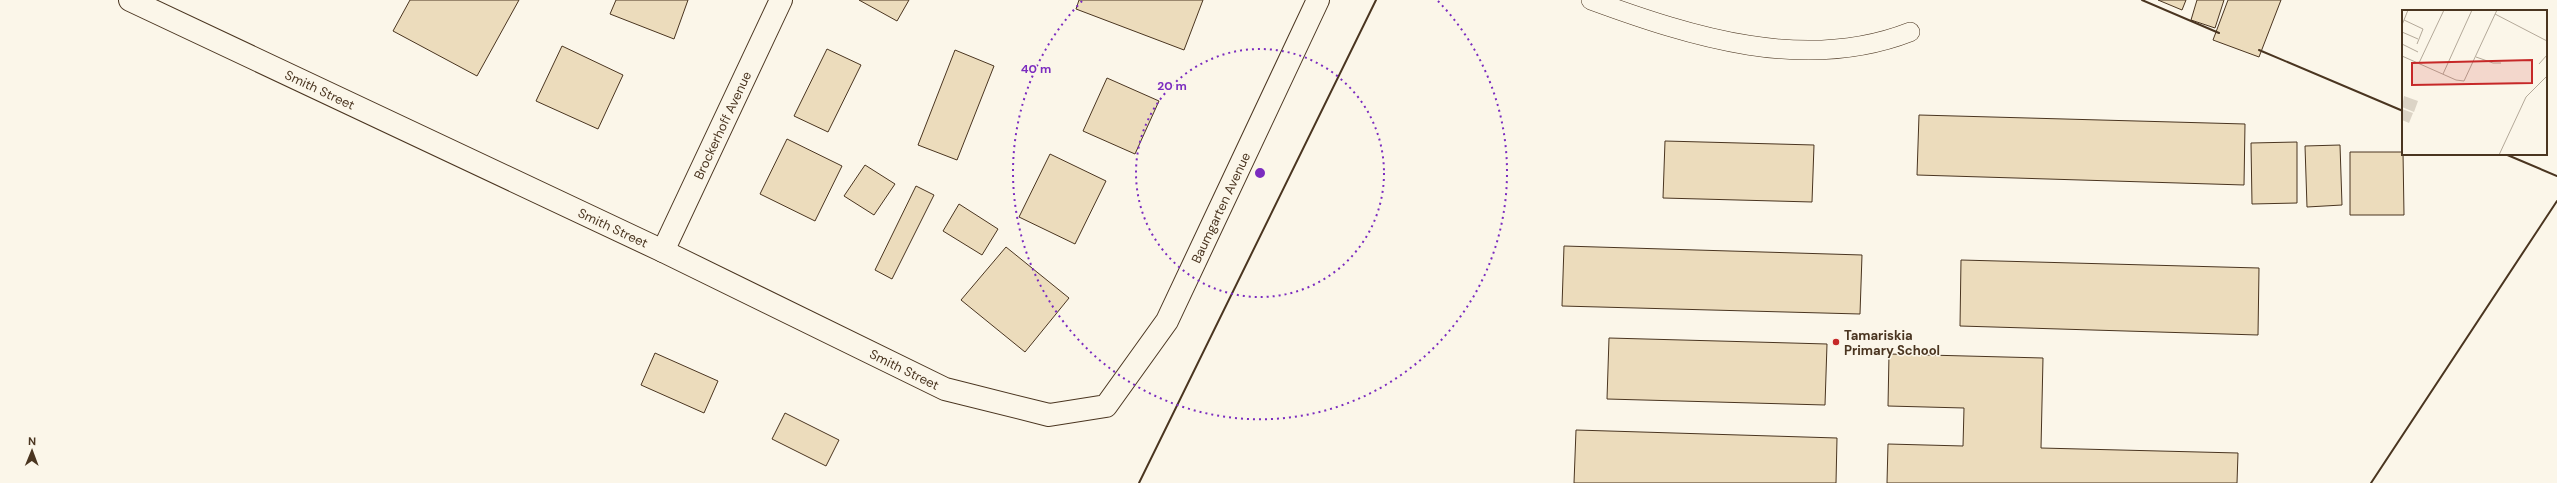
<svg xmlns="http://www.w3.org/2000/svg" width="2557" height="483" font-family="'DM Sans',sans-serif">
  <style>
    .building { fill: #ecdcbc; stroke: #4a3520 }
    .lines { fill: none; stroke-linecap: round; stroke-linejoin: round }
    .lane-casing { stroke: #4a3520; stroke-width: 20 }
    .street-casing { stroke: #4a3520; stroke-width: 24 }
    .lane { stroke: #fbf6e9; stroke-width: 19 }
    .street { stroke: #fbf6e9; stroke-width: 22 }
    .wall { stroke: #4a3520; stroke-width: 2 }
    .ring { fill: none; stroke: #7b2cbf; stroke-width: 2; stroke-dasharray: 2 4 }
    .poi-dot { fill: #c62828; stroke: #fbf6e9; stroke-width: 1.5 }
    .labels { text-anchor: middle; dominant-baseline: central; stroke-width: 3; stroke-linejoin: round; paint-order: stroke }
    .street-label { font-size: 13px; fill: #4a3520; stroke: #fbf6e9 }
    .poi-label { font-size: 13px; font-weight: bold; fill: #4a3520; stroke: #fbf6e9; text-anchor: start }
    .inset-road { fill: none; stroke: #b4a999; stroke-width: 1 }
    .view { fill: #c62828; fill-opacity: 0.15; stroke: #c62828; stroke-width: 2 }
    .inset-edge { fill: none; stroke: #4a3520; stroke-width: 2 }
    .centre { fill: #7b2cbf; stroke: #fbf6e9; stroke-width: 2 }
    .ring-label { font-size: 12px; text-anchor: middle; font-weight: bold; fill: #7b2cbf; stroke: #fbf6e9; stroke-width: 3; stroke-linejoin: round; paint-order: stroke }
  </style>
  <rect width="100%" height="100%" fill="#fbf6e9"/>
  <g class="building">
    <path d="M410,0H519L477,76L393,31Z"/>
    <path d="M616,0H688L674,39L610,14Z"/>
    <path d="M859,0H909L897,21Z"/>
    <path d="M1079,0H1203L1184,50L1076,9Z"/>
    <path d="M2158,0H2186L2182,10Z"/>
    <path d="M2197,0H2224L2215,28L2191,20Z"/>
    <path d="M2228,0H2281L2259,57L2213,40Z"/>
    <path d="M562,46L623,75L598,129L536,101Z"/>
    <path d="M827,49L861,65L828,132L794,116Z"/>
    <path d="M955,50L994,66L957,160L918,145Z"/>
    <path d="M1107,78L1159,101L1135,154L1083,131Z"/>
    <path d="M1919,115L2245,124L2244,185L1917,175Z"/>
    <path d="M787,139L842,166L815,221L760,194Z"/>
    <path d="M1665,141L1814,145L1812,202L1663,198Z"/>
    <path d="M2297,142V203L2252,204L2251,143Z"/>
    <path d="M2340,145L2342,205L2307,207L2305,146Z"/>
    <path d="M2350,152H2403L2404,215H2350Z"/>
    <path d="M1050,154L1106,181L1075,244L1019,217Z"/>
    <path d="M865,165L895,184L874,215L844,196Z"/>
    <path d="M916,186L934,195L892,279L875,270Z"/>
    <path d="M959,204L998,229L982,255L943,231Z"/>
    <path d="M1564,246L1862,255L1860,314L1562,306Z"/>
    <path d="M1006,247L1069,298L1025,352L961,300Z"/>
    <path d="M1961,260L2259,268L2258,335L1960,326Z"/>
    <path d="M1609,338L1827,344L1825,405L1607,399Z"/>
    <path d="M655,353L718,381L704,413L641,385Z"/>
    <path d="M1889,354L2043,358L2041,448L2238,453L2237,483H1887L1888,444L1963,446L1964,408L1888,406Z"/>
    <path d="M785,413L839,440L826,466L772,439Z"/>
    <path d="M1576,430L1837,438L1836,483H1574Z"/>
  </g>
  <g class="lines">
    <defs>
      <path id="lane" d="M1591,0C1692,37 1805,73 1910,32"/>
      <g id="street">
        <path id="s1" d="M130,0L663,251L945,389L1049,415L1106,406L1167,321L1318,0"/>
        <path id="s2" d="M663,251L781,0"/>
      </g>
    </defs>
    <use href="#lane" class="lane-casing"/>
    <use href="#street" class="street-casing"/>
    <use href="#lane" class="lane"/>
    <use href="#street" class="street"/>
    <g class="wall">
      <path d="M2142,0L2219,33"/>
      <path d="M2259,50L2403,111"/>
      <path d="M2505,154L2557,176"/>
      <path d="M1139,483L1376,0"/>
      <path d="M2371,483L2557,201"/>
    </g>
  </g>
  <g class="ring">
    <circle cx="1260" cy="173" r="124"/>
    <path d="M1438 1A247 247 0 1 1 1082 1"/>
  </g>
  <circle class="poi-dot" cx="1836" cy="342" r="4"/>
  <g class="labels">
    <g class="street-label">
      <text stroke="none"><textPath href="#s1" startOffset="210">Smith Street</textPath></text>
      <text stroke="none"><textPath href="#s2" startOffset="139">Brockerhoff Avenue</textPath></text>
      <text stroke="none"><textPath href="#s1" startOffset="1298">Baumgarten Avenue</textPath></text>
      <text stroke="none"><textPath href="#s1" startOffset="534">Smith Street</textPath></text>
      <text stroke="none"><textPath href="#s1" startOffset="858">Smith Street</textPath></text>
    </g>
    <g class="poi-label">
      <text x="1844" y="335">Tamariskia<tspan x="1844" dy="15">Primary School</tspan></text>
    </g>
  </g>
  <g transform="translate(2402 10)">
    <rect width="145" height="145" fill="#fbf6e9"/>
    <path d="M2,86L16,91L12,102L0,97ZM0,99L11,103L7,113L0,110Z" fill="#dcd4c6"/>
    <path class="inset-road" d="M93,4L145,31M2,10L21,19L15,34M0,15L6,0M0,22L16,29M0,34L16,42M0,46L54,70L62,71L95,0M74,47L91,53H99M17,53L42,0M137,54L145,45M41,64L70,0M97,145L124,87L145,66"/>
    <path class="view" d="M130,50V73L10,75V53Z"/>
    <rect width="145" height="145" class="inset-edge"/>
  </g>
  <circle cx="1260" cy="173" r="6" class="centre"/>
  <g class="ring-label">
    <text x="1036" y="73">40 m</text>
    <text x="1172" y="90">20 m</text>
  </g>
  <g transform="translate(32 451) rotate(1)" stroke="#fbf6e9" stroke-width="3" paint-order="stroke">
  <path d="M0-3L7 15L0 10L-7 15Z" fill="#4a3520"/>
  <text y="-6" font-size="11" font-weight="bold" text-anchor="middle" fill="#4a3520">N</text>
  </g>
</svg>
